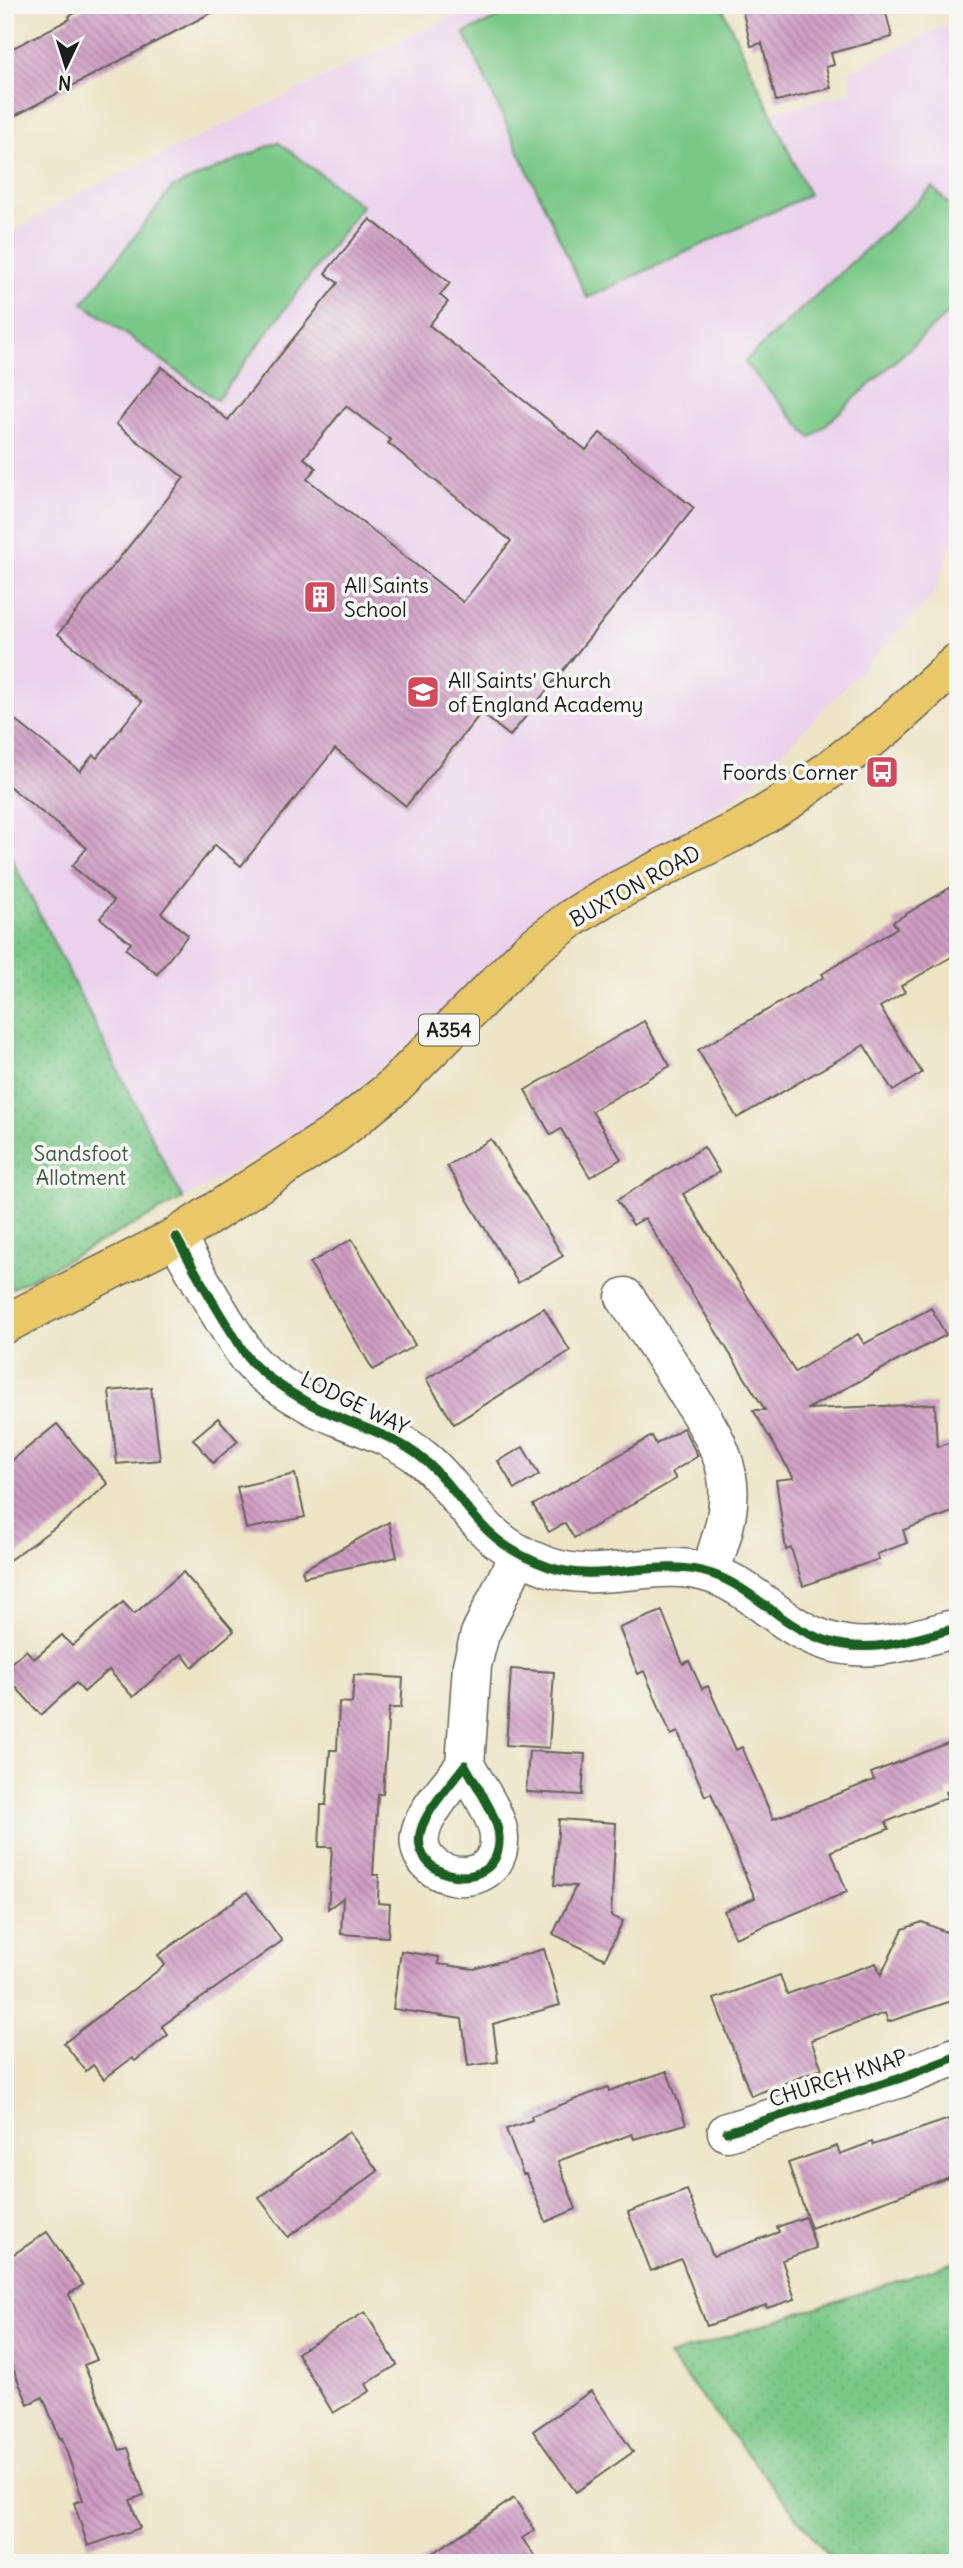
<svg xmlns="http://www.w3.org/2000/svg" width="963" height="2568" font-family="Delius,sans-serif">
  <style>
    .built { fill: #ebd1ec }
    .grass { fill: url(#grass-dots); stroke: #4b7252; stroke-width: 2 }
    .pitch { fill: #7ac888; stroke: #4b7252; stroke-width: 2 }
    .building { fill: url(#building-back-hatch); fill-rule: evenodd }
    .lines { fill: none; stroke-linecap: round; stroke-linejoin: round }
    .minor-casing { stroke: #656258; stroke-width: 41 }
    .highway-casing { stroke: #656258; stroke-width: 41 }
    .minor { stroke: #fff; stroke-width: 38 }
    .highway { stroke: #eac769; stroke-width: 38 }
    .cycleway-casing { stroke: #f6f6f2; stroke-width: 13 }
    .cycleway { stroke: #1b5e20; stroke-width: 9 }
    .labels { text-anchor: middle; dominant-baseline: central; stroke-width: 7; stroke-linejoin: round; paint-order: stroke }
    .shield { fill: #f6f6f2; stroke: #5d5d5c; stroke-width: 2 }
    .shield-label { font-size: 19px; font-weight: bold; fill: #1c1c1c }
    .poi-label { font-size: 21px; fill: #1c1c1c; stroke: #f6f6f2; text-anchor: start }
    .street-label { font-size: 21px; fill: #1c1c1c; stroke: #f6f6f2 }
    .park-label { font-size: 21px; fill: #3d5842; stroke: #f6f6f2 }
  </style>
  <defs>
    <pattern id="grass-dots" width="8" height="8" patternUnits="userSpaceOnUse" patternTransform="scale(1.75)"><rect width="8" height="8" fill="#7ac888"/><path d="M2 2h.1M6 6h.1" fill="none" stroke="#69ab75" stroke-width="1.8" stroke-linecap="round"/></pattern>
    <pattern id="building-back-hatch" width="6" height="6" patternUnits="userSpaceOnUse" patternTransform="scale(1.75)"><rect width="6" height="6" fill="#ce9dc3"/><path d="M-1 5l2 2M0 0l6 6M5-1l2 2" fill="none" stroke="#a67f9e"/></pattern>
  </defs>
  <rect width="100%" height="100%" fill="#f6f6f2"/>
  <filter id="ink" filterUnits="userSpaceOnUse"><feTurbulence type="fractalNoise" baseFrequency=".0143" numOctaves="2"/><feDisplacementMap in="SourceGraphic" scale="14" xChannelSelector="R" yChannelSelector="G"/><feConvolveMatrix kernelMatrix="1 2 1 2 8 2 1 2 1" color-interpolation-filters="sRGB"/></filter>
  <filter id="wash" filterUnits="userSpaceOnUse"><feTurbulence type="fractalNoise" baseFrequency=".00686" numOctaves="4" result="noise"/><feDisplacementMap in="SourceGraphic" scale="28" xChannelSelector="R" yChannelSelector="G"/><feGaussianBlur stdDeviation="1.57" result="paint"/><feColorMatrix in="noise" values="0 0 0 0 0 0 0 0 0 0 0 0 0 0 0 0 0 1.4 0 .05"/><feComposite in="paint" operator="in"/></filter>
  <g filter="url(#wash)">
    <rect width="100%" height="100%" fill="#ede4c6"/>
    <path class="built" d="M476,5H721L771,113L852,93L850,71L958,20V527L934,594L746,790L561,909L323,1119L183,1199L5,846V237L63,202Z"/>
    <g class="grass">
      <path d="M5,846L183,1199L5,1292Z"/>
      <path d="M958,2261V2563H834L669,2356Z"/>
    </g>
    <g class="pitch">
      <path d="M525,5H721L809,195L587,298L464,33Z"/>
      <path d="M278,142L362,206L217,400L83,303L172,188Z"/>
      <path d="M933,187L958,215V304L811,438L744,362Z"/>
    </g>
    <g id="blocks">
      <g class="building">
        <path d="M91,5H226L5,121V52L70,19L69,16Z"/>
        <path d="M741,5H884L892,37L831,53L834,65L826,67L831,88L776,101L762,43L751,46Z"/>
        <path d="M370,219L450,283L440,295L448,302L429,325L586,450L600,433L694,508L510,736L481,713L406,806L335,749L241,866L215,845L161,913L188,935L157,974L126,949L131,943L100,918L114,901L72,866L87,848L5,783V712L80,771L93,755L97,758L142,702L58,634L184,478L116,424L162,367L228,420L338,283L325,273ZM346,406L391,440L388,443L511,541L463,602L307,479L316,468L304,458Z"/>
        <path d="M958,883V953L901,986L905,992L880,1007L922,1073L893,1091L864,1045L737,1118L698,1050L824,977L822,974L897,928L893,922Z"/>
        <path d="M644,1021L670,1066L592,1111L621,1159L590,1177L561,1129L551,1135L525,1090Z"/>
        <path d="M491,1139L563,1256L518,1283L447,1166Z"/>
        <path d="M704,1147L719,1172L683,1194L795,1372L858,1334L864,1344L931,1308L946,1335L807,1409L935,1404L937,1447L958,1439V1510L903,1530L907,1543L877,1554L879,1559L803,1586L791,1548L786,1550L776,1480L794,1478L753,1410H765L645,1218L633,1225L617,1200Z"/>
        <path d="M352,1239L415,1345L373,1370L310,1263Z"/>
        <path d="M544,1308L570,1351L454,1424L426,1379Z"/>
        <path d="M151,1387L160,1460L117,1464L109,1391Z"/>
        <path d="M218,1418L238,1441L213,1463L193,1439Z"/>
        <path d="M57,1424L108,1484L67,1519L5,1563V1466Z"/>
        <path d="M683,1428L698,1456L672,1472L676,1479L574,1538L565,1523L549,1532L533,1505L652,1436L656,1444Z"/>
        <path d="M523,1447L539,1475L515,1489L498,1461Z"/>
        <path d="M295,1474L305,1517L246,1529L237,1487Z"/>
        <path d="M389,1522L397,1557L304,1577L302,1570Z"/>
        <path d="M183,1572L234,1631L192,1667L182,1654L133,1697L109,1670L84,1692L76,1683L41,1715L5,1675V1668L26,1650L34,1659L62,1635L72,1646L123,1602L134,1614Z"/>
        <path d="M662,1611L683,1664L689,1661L702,1689L708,1686L736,1750L742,1747L773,1819L874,1780L871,1773L958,1739V1787L946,1792L948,1797L886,1822L889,1829L831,1851L847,1892L735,1938L724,1911L755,1898L711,1793L705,1796L678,1732L671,1735L644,1671L638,1674L619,1628Z"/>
        <path d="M511,1669L554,1672L549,1748L506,1745Z"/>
        <path d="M354,1675L403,1678L401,1708H389L383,1794H378L373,1875H379L378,1903L390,1904L388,1937L341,1934L343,1898L328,1909L332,1847H319L321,1805H326L330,1750H337L339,1702L352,1703Z"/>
        <path d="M529,1751L585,1754L582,1795L526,1792Z"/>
        <path d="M559,1819L616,1823L611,1916L623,1921L605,1959L553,1934L576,1886L554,1885Z"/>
        <path d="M247,1892L282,1941L162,2026L168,2035L135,2061L132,2058L104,2079L93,2065L86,2071L64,2043L165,1965L158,1955Z"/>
        <path d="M922,1922L958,1937V1999L888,2022L885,2013L811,2040L822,2069L751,2096L714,1999L780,1975L787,1994L876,1963L881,1975L903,1929Z"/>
        <path d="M544,1949L560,2005L493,2024L498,2062L468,2066L462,2019L393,2009L401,1951L439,1957L438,1964L474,1969Z"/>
        <path d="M667,2071L686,2124L634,2139L632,2134L558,2161L576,2209L546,2222L526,2174H523L506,2129L532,2120L531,2116L608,2087L609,2091Z"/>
        <path d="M949,2119L951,2126L958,2123V2174L811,2228L788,2163L837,2146L840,2154L872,2142L873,2145Z"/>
        <path d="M349,2132L378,2171L288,2237L259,2198Z"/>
        <path d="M687,2190L713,2256L779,2232L777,2227L805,2217L816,2248L782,2260L795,2299L767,2308L766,2305L707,2326L681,2259L651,2271L628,2212Z"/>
        <path d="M47,2232L83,2285L69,2294L97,2360L84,2365L120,2450L128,2448L144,2495L130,2500L140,2528L88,2546L74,2503L83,2500L62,2438L60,2439L43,2397L28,2404L5,2350V2260Z"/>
        <path d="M365,2312L397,2365L366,2384L370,2391L333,2413L297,2353Z"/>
        <path d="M591,2391L633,2452L576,2492L533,2431Z"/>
        <path d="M514,2498L535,2530L522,2538L539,2563H419Z"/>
      </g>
    </g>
  </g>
  <g filter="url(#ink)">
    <use href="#blocks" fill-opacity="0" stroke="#656258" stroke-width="2"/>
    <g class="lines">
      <defs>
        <g id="minor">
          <path d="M176,1237C194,1269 212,1302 232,1333C238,1341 243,1352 249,1359C264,1377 294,1395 314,1406C349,1424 392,1433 423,1459C449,1480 465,1510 490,1533C506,1548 529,1560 549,1567C602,1585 658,1556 712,1574C741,1584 762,1604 787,1621C844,1660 888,1647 949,1630"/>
          <path d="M625,1297C646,1328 667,1360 687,1392C704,1421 725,1449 728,1484C731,1515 719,1544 710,1573"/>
          <path d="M465,1765C475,1784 499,1817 499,1838C501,1900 397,1880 424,1822C433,1802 452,1783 465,1765Z"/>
          <path d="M465,1765L472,1665L480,1634L519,1554"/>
          <path d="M727,2132L898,2079L958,2056"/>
        </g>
        <path id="highway" d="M5,1324L176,1237L335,1134L390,1090L531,949L572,918L605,897L744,827L789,800L886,727L958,662"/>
      </defs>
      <use href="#minor" class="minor-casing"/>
      <use href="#highway" class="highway-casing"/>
      <use href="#minor" class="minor"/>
      <use href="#highway" class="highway"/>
      <defs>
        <g id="cycleway">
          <path d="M176,1237C194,1269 212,1302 232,1333C238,1341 243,1352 249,1359C264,1377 294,1395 314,1406C349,1424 392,1433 423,1459C449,1480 465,1510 490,1533C506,1548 529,1560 549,1567C602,1585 658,1556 712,1574C741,1584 762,1604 787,1621C844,1660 888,1647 949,1630"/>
          <path d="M465,1765C475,1784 499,1817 499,1838C501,1900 397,1880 424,1822C433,1802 452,1783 465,1765Z"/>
          <path d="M727,2132L898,2079L958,2056"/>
        </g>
      </defs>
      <use href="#cycleway" class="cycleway-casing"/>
      <use href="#cycleway" class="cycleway"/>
    </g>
  </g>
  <defs>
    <symbol id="building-square" viewBox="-11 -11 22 22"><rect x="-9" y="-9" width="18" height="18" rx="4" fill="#d1495b" stroke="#f6f6f2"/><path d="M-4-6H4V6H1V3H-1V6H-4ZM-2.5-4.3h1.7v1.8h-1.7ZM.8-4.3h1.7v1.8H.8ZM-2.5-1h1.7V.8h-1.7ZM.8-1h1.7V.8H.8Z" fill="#fff"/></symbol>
    <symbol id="school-square" viewBox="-11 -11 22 22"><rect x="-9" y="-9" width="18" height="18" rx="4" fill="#d1495b" stroke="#f6f6f2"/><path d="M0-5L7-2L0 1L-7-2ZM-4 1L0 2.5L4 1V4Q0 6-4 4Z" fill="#fff"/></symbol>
    <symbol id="bus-square" viewBox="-11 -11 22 22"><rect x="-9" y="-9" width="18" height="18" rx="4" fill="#d1495b" stroke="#f6f6f2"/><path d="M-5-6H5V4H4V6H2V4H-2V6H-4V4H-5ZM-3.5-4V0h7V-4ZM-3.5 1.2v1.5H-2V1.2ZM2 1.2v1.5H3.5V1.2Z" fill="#fff"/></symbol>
  </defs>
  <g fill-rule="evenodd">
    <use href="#building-square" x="301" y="578" width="38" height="38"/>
    <use href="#school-square" x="404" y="673" width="38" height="38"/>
    <use href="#bus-square" x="863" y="753" width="38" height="38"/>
  </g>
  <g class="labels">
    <rect class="shield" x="419" y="1014.5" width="60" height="31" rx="5"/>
    <g class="shield-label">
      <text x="449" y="1030">A354</text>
    </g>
    <g class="poi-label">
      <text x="344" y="585">All Saints<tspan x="344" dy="24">School</tspan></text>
      <text x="448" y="680">All Saints' Church<tspan x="448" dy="24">of England Academy</tspan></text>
      <text x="858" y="772" text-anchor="end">Foords Corner</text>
    </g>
    <g class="street-label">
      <text transform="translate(635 886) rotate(-29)">BUXTON ROAD</text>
      <text transform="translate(355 1403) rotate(26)">LODGE WAY</text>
      <text transform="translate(838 2078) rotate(-18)">CHURCH KNAP</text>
    </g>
    <g class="park-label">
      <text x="81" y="1153">Sandsfoot<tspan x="81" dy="24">Allotment</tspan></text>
    </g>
  </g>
  <rect width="963" height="2568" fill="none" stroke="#f6f6f2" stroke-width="28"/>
  <g transform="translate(66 66) rotate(184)" stroke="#f6f6f2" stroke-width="5" paint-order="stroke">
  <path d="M0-5L12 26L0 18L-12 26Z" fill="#1c1c1c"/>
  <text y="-10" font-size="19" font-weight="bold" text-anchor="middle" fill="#1c1c1c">N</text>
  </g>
</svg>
